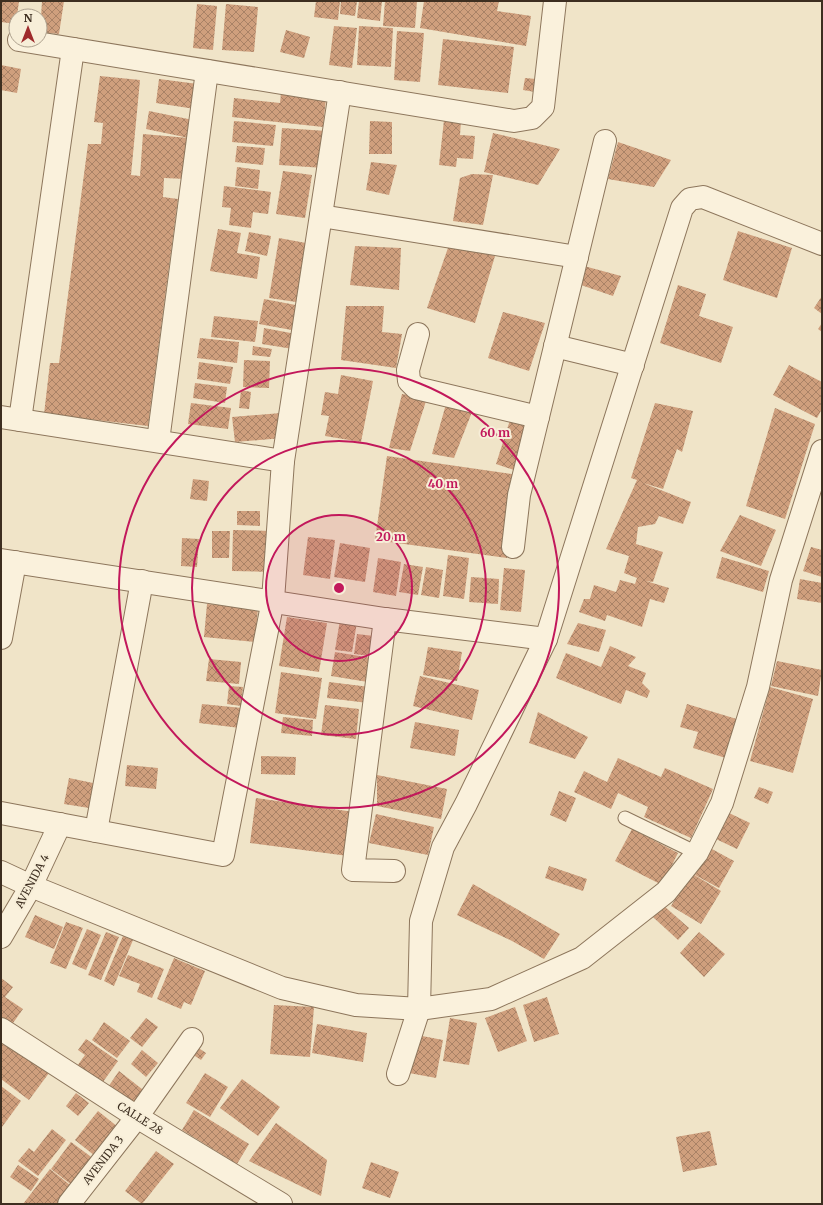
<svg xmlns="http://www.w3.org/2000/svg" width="823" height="1205" font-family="Merriweather,serif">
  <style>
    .building { fill: url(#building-cross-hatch) }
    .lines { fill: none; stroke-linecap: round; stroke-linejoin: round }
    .lane-casing { stroke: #8d765c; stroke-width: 15 }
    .street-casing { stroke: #8d765c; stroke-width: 24 }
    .lane { stroke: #faf1dc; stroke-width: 13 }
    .street { stroke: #faf1dc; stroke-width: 22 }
    .ring { fill: none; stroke: #c2185b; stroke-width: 2 }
    .labels { text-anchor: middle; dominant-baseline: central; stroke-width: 4; stroke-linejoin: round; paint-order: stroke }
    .street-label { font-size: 11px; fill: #3d2e20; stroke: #f7eed8 }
    .centre { fill: #c2185b; stroke: #f7eed8; stroke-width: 2 }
    .ring-label { font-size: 12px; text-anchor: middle; font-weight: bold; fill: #c2185b; stroke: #f7eed8; stroke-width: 4; stroke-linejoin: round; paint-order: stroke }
  </style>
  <defs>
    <pattern id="building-cross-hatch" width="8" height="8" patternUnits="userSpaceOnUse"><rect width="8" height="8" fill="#cf9f7d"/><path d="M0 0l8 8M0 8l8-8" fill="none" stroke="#a98266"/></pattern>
  </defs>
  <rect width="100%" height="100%" fill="#f0e4c8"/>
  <g class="building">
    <path d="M1,1H19L16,24L1,22Z"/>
    <path d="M42,1H64L59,34L40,32Z"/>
    <path d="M316,1H340L338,20L314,17Z"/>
    <path d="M341,1H357L355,16L340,14Z"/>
    <path d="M359,1H382L380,21L357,18Z"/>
    <path d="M385,1H417L415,28L383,26Z"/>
    <path d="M424,1H499L497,11L531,16L526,46L420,28Z"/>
    <path d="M197,4L217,6L213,50L193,48Z"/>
    <path d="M226,4L258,7L254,52L222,50Z"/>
    <path d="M334,26L357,28L352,68L329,65Z"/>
    <path d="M359,26L393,28L391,67L357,65Z"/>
    <path d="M286,30L310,37L304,58L280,52Z"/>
    <path d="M397,31L424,33L420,82L394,80Z"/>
    <path d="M443,39L514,47L508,93L438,85Z"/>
    <path d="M1,65L21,69L17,93L1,90Z"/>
    <path d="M100,76L140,80L131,175L140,176L143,134L189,138L186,179L164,178L163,197L178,199L148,426L44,414L50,363H59L88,144H101L103,123L94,122Z"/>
    <path d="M525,78L536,79L535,92L523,90Z"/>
    <path d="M159,79L198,84L195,109L156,103Z"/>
    <path d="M281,93L326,98L323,127L232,117L234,98L280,103Z"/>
    <path d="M149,111L193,120L189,138L146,129Z"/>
    <path d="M444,120L461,121L460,135L475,136L473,159L457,158L456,167L439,165Z"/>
    <path d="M234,121L276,125L273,146L232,142Z"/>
    <path d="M370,121L392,122V154H369Z"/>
    <path d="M282,128L327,131L324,168L279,165Z"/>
    <path d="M493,133L560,149L538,185L484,172Z"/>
    <path d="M618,142L671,160L654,187L608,179Z"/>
    <path d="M237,146L265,148L263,165L235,162Z"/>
    <path d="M371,162L397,165L389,195L366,190Z"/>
    <path d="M237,167L260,170L258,189L235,186Z"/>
    <path d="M283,171L312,175L305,218L276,214Z"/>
    <path d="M472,174L493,175L483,225L453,221L460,178Z"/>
    <path d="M224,186L271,192L268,214L253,212L251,228L229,225L231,208L222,207Z"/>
    <path d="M218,229L241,233L237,253L260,257L257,279L210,271Z"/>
    <path d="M738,231L792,248L777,298L723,280Z"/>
    <path d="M249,232L271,236L267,256L245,251Z"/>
    <path d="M279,238L306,243L296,302L269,298Z"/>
    <path d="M449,245L495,256L475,323L427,308Z"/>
    <path d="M355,246L401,248L399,290L350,285Z"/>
    <path d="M584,266L621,276L613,296L578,284Z"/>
    <path d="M678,285L706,294L699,316L733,327L721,363L660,343Z"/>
    <path d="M822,296V314L814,308Z"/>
    <path d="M264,299L301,306L297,331L259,324Z"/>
    <path d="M346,306H384L382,332L402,334L396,368L341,360Z"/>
    <path d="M503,312L545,323L529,371L488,358Z"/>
    <path d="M214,316L258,321L255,342L211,337Z"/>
    <path d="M822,323V332L818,329Z"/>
    <path d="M264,328L296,334L293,349L262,344Z"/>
    <path d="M200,338L239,342L237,363L197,358Z"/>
    <path d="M253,346L272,349L270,357L252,355Z"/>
    <path d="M244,360L270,361L269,388L243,387Z"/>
    <path d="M199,362L233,367L230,384L197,379Z"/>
    <path d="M789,365L822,382V409L817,418L773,395Z"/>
    <path d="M341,375L373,381L361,442L325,436L329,416L321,415L325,392L338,394Z"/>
    <path d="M195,383L227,387L225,403L193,398Z"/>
    <path d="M241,390L251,392L249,409L239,408Z"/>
    <path d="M402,394L427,398L410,451L389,448Z"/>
    <path d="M191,403L231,408L228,429L188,424Z"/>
    <path d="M655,403L693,411L682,452L677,449L663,489L643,483L691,502L683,524L659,516L655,524L638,527L636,544L663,552L653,582L646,581L669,588L664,603L650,599L642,627L607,615L605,621L579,612L584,599H590L594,585L616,592L620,580L635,584L637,578L624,573L629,556L606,549L637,480L631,478Z"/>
    <path d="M446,404L472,412L454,458L432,454Z"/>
    <path d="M775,408L815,424L785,519L746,506Z"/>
    <path d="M281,413L283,438L235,442L232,417Z"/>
    <path d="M510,420L528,426L514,470L496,464Z"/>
    <path d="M387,456L519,475L507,558L375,540Z"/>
    <path d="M193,479L209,481L207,501L190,499Z"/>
    <path d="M237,511H260V526L237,525Z"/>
    <path d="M740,515L776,530L761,566L720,551Z"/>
    <path d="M233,530L273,531L271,572L232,571Z"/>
    <path d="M212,531H230L229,558H212Z"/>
    <path d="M308,537L335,540L330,579L303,575Z"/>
    <path d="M182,538L199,539L197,567L181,566Z"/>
    <path d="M340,543L370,548L365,582L334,577Z"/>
    <path d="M811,547L822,550V577L803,571Z"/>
    <path d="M448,555L469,558L464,599L443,596Z"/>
    <path d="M722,557L769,571L763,592L716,578Z"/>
    <path d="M378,558L401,562L396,596L373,592Z"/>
    <path d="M404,564L423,567L418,595L399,592Z"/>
    <path d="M426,567L443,570L439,598L421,595Z"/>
    <path d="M504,568L525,570L521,612L500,610Z"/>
    <path d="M471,577L499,579L498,604L469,602Z"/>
    <path d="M800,579L822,583V603L797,599Z"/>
    <path d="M207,604L258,608L255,642L204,637Z"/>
    <path d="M287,617L327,623L319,672L279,666Z"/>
    <path d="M340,620L357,622L352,652L335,650Z"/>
    <path d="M578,623L606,630L599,652L567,644Z"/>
    <path d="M357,634L374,636L371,656L354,654Z"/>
    <path d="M610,646L636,657L628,666L646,673L642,683L650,691L647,698L626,690L621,704L556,678L566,653L601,667Z"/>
    <path d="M428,647L462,652L457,681L423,675Z"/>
    <path d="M335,652L378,659L374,683L331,676Z"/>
    <path d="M209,659L241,662L239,684L206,681Z"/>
    <path d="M777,661L822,670L818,696L771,686Z"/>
    <path d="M281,672L322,678L316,719L275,713Z"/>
    <path d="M420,676L479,690L472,720L413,706Z"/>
    <path d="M329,682L370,687L368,703L327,698Z"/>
    <path d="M229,686L243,687L241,706L227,704Z"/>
    <path d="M770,687L813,699L793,773L750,761Z"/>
    <path d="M202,704L242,708L240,728L199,723Z"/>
    <path d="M687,704L740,720L729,759L693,748L698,732L680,727Z"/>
    <path d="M325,705L359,709L356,739L321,735Z"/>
    <path d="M538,712L588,737L575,759L529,743Z"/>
    <path d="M283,717L313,720L312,736L281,733Z"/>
    <path d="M415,722L459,730L455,756L410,748Z"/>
    <path d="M261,756L296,757L295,775L261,774Z"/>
    <path d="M618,758L661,777L665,768L713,789L691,838L644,817L648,807L618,793L611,809L574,792L584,771L607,782Z"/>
    <path d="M127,765L158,768L156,789L125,786Z"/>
    <path d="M377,775L447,789L441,819L377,806Z"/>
    <path d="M69,778L93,783L89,808L64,804Z"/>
    <path d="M759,787L773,792L768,804L754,798Z"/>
    <path d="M559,791L576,798L566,822L550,815Z"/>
    <path d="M256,798L354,812L348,856L250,843Z"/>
    <path d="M729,813L750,823L737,849L716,839Z"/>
    <path d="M376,814L434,827L428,855L369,843Z"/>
    <path d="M632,829L678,853L662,885L615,861Z"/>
    <path d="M710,848L734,861L719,888L695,875Z"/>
    <path d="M549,866L587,879L583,891L545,878Z"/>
    <path d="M691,873L721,891L701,924L671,906Z"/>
    <path d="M473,884L560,934L544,959L512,941L457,915Z"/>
    <path d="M664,906L689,928L678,940L653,917Z"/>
    <path d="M35,915L63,927L54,949L25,937Z"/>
    <path d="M66,922L83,928L66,969L50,963Z"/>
    <path d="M87,929L101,935L86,970L72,964Z"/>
    <path d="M106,932L119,937L101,980L88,975Z"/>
    <path d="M699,932L725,954L704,977L680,953Z"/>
    <path d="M123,936L133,940L114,986L104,981Z"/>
    <path d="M128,955L164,969L152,998L137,992L140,984L119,976Z"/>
    <path d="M174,958L205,971L191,1005L184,1002L181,1009L157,999Z"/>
    <path d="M1,978L13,987L5,997L23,1009L8,1030L1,1025Z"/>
    <path d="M547,997L559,1034L534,1042L523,1005Z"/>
    <path d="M274,1005L314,1007L310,1057L270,1054Z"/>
    <path d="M515,1007L527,1041L498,1052L485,1018Z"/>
    <path d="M146,1018L158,1027L142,1047L130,1038Z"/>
    <path d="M450,1018L477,1023L469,1065L443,1061Z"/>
    <path d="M104,1022L130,1041L117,1058L92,1040Z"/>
    <path d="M317,1024L367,1033L363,1062L312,1053Z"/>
    <path d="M417,1035L443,1040L436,1078L409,1073Z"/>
    <path d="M1,1038L49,1073L29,1100L1,1079Z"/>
    <path d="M86,1039L118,1061L100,1086L75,1069L85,1055L78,1050Z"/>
    <path d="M191,1043L206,1053L201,1060L186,1050Z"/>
    <path d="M142,1050L158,1063L146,1077L131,1064Z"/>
    <path d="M119,1071L147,1093L135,1110L106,1090Z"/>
    <path d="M205,1073L228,1087L210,1117L186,1103Z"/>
    <path d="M242,1079L280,1107L258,1136L220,1108Z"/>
    <path d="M1,1086L21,1101L2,1127L1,1126Z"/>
    <path d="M76,1093L89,1103L78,1116L66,1106Z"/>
    <path d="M194,1110L249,1144L237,1164L182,1130Z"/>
    <path d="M98,1111L118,1127L95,1156L75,1140Z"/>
    <path d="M276,1123L327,1160L321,1196L249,1161Z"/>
    <path d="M52,1129L66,1140L38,1176L18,1161L29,1148L34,1152Z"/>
    <path d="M710,1131L717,1165L683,1172L676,1137Z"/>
    <path d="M71,1142L94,1159L73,1186L51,1169Z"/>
    <path d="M156,1151L174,1164L142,1204L125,1191Z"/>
    <path d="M371,1162L399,1172L390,1198L362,1188Z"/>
    <path d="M18,1165L39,1179L31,1191L10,1177Z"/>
    <path d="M50,1169L75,1189L64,1204H23Z"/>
  </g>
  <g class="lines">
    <defs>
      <path id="lane" d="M625,818L697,853"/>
      <g id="street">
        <path d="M19,40L514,121L532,118L543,107L555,1"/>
        <path d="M321,216L577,257"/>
        <path d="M418,334L408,370L409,381L416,388L538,417"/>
        <path d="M555,346L633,365"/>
        <path d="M1,417L283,461"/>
        <path d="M20,420L73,49"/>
        <path d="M158,441L207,71"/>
        <path d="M513,547L519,495L605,141"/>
        <path d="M1,560L385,619L546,639"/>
        <path d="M385,619L353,870L394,871"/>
        <path d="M1,638L15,562"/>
        <path d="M1,813L223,855L273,600L283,461L340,92"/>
        <path d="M96,831L142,581"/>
        <path d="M1,872L31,886L282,988L356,1005L419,1009L491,999L582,958L666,892L697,853L722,803L758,687L781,580L822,451"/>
        <path d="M1,937L31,886L60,824"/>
        <path d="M1,1029L137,1117L281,1204"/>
        <path d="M398,1074L419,1009L421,921L443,847L466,804L546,639L682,208L690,199L703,197L822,244"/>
        <path d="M69,1204L137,1117L192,1039"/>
      </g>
    </defs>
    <use href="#lane" class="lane-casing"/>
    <use href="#street" class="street-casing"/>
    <use href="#lane" class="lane"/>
    <use href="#street" class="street"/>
  </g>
  <circle cx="339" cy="588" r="73" fill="#c2185b" fill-opacity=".12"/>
  <g class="ring">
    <circle cx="339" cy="588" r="73"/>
    <circle cx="339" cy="588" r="147"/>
    <circle cx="339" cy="588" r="220"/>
  </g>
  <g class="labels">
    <g class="street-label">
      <text transform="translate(32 881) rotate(-62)">AVENIDA 4</text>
      <text transform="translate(140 1118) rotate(32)">CALLE 28</text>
      <text transform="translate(103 1160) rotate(-52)">AVENIDA 3</text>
    </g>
  </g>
  <circle cx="339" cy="588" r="6" class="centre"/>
  <g class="ring-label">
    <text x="495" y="437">60 m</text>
    <text x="443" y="488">40 m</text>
    <text x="391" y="541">20 m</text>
  </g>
  <rect width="823" height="1205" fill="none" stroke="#3d2e20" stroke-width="4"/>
  <g transform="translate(28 28)"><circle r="19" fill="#f7eed8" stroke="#ada18e"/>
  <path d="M0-3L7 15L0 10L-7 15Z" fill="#9e2a2b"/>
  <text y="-6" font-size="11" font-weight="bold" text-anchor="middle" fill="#3d2e20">N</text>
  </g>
</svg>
